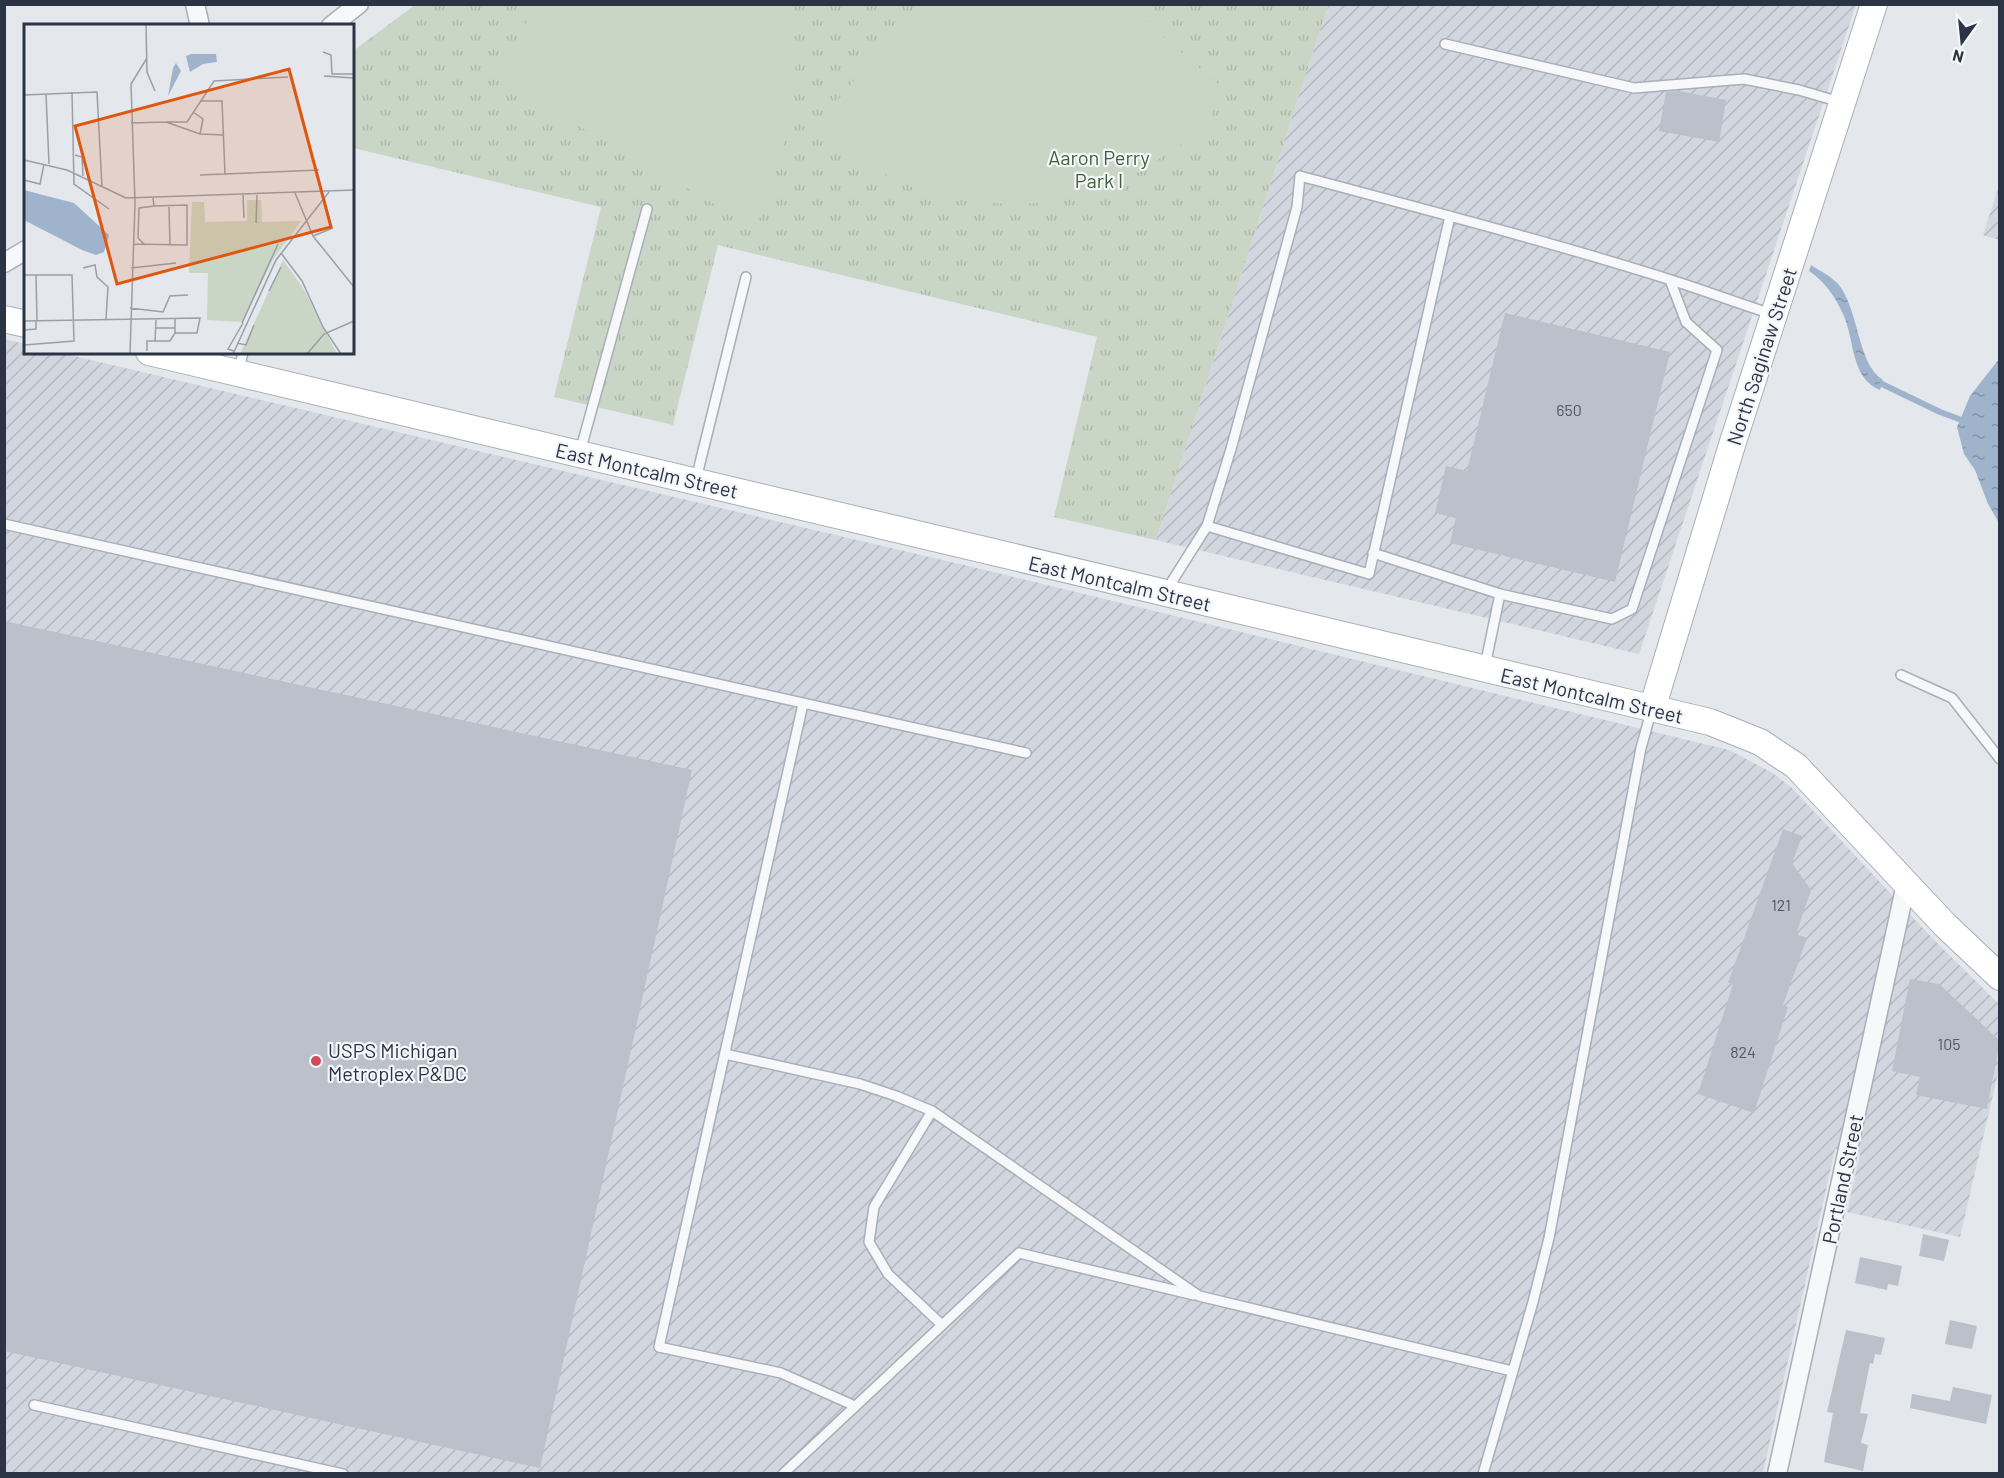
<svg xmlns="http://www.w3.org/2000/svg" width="2004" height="1478" font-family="Barlow,sans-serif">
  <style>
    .industrial { fill: url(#industrial-furrows) }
    .park { fill: url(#park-tufts) }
    .pitch { fill: #c9d6c5 }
    .water { fill: url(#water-ripples) }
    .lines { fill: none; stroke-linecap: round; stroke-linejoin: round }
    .stream { stroke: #9fb4cc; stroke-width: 6 }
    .building { fill: #bbc0ca }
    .lane-casing { stroke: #a9aeb7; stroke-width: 12 }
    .street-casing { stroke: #a9aeb7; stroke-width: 21 }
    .secondary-casing { stroke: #a9aeb7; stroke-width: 28 }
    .lane { stroke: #f7f8fa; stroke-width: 9 }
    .street { stroke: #f7f8fa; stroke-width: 18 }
    .secondary { stroke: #fff; stroke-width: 26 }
    .poi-dot { fill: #d1495b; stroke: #f4f6f9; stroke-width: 2 }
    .labels { text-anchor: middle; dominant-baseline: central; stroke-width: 4.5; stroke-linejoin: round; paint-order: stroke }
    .number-label { font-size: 16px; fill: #4f5766 }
    .park-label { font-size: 20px; fill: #3f6138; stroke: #f4f6f9 }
    .street-label { font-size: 20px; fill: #2b3445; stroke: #f4f6f9 }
    .poi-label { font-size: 20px; fill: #2b3445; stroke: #f4f6f9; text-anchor: start }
    .inset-road { fill: none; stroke: #9a9fa9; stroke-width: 1.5 }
    .view { fill: #df570f; fill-opacity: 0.15; stroke: #df570f; stroke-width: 3 }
    .inset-edge { fill: none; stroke: #2b3445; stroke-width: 3 }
  </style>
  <defs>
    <pattern id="industrial-furrows" width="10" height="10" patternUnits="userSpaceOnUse" patternTransform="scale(1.5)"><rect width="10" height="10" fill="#d2d6de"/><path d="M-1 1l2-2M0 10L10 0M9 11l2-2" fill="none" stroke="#b4b8c0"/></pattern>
    <pattern id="park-tufts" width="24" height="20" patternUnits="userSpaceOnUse" patternTransform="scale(1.5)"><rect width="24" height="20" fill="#c9d6c5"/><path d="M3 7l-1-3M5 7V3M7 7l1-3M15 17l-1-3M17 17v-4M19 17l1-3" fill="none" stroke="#adb8ab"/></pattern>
    <pattern id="water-ripples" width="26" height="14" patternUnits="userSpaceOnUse" patternTransform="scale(1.5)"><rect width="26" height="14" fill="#9fb4cc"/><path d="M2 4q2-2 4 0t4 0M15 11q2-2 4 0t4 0" fill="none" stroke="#8293a7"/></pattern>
  </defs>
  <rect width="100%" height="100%" fill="#e4e7ec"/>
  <g class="industrial">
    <path d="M1328,5H1856L1639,654L1156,540Z"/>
    <path d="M1999,186L2000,240H1999L1983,235Z"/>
    <path d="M4,339L25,344L26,352L61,353L985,570L1729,750L1771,772L1792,788L1935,941L1999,1004V1069L1960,1237L1847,1212L1860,1154L1835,1149L1763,1473H5Z"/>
  </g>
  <path class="park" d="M415,5H1328L1156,540L1054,517L1097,337L718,245L673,425L554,397L601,207L353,148V51Z"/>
  <g class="pitch">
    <path d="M537,4L787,5C809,88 784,151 756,228L504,83L500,69Z"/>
    <path d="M917,5H1127L1224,89C1219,100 1214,112 1207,121C1199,134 1181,145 1168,153C1110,194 1064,207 993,203C971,202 946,199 925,192C884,178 850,153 818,124Z"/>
  </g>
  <g class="water">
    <path d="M1811,265C1820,271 1831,276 1838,284C1859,308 1857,364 1883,380L1880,390C1850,378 1855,339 1843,314C1835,296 1825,282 1809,271Z"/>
    <path d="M1999,359V523L1988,504L1975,470L1964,454L1957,427L1970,396Z"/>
  </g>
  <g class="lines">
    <path class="stream" d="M1882,384L1940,412L1959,419"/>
  </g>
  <g class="building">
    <path d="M1678,91L1726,100L1719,142L1659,131L1666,92Z"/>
    <path d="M1505,313L1670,352L1615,582L1450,543L1456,518L1435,513L1446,466L1467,471Z"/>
    <path d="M4,621L692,770L540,1468L4,1351Z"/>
    <path d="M1783,829L1802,836L1792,863L1811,890L1796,934L1807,938L1783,1005L1788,1007L1754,1113L1698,1094L1733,984L1728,983Z"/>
    <path d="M1910,979L1939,984L2000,1041L1987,1109L1916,1095L1920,1077L1892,1071Z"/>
    <path d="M1923,1234L1949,1240L1944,1261L1919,1256Z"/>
    <path d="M1860,1257L1902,1266L1898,1286L1888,1284L1887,1290L1855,1283Z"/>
    <path d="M1950,1320L1977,1326L1972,1349L1945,1344Z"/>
    <path d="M1846,1330L1885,1338L1881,1355L1875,1354L1873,1364L1870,1363L1860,1413L1868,1414L1861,1443L1868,1445L1863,1471L1824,1462L1833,1413L1827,1412Z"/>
    <path d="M1953,1387L1992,1395L1986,1424L1910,1408L1912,1394L1950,1401Z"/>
  </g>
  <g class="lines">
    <defs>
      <g id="lane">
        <path d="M1445,44L1634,88L1744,79L1799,90L1840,102"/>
        <path d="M1450,216L1369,574L1207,526L1231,449L1297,207L1300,176C1423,209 1547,241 1668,279C1703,290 1737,303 1772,314"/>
        <path d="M239,371L243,352"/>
        <path d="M580,452L647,209"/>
        <path d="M696,479L746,277"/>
        <path d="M4,524L1026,753"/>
        <path d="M1373,553L1500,594L1485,666"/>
        <path d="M1166,591L1207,526"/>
        <path d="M1500,594L1612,619L1632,609L1717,350L1686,322L1670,280"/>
        <path d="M1901,675L1952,698L2000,759"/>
        <path d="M803,704L659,1347L781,1373L855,1406"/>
        <path d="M725,1054L860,1084L896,1096L932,1111L1199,1296L1512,1371"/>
        <path d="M932,1111L874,1207L869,1242L888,1274L942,1325"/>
        <path d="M34,1405L343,1474"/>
        <path d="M783,1474L1019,1253L1194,1295"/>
        <path d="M1483,1474L1533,1302L1549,1238L1641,748L1651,712"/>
      </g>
      <g id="street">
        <path d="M195,4L200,26"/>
        <path d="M331,26L359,4"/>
        <path d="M4,263L26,250"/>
        <path d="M1777,1474L1906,884"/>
      </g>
      <g id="secondary">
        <path d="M4,319L26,324"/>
        <path d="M149,352L1710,722L1760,742L1796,766L1945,925L2000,977"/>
        <path d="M1652,709L1732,445L1874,4"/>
      </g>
    </defs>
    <use href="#lane" class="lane-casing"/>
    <use href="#street" class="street-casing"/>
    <use href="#secondary" class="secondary-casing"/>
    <use href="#lane" class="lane"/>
    <use href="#street" class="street"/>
    <use href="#secondary" class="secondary"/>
  </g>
  <circle class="poi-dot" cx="316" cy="1061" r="6"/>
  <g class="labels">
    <g class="number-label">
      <text x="1569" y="409">650</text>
      <text x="1781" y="904">121</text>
      <text x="1949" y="1043">105</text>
      <text x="1743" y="1051">824</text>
    </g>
    <g class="park-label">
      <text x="1099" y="157">Aaron Perry<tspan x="1099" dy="23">Park I</tspan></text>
    </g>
    <g class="street-label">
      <text transform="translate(1761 356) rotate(-72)">North Saginaw Street</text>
      <text transform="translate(647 470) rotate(13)">East Montcalm Street</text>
      <text transform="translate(1120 583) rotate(13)">East Montcalm Street</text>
      <text transform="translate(1592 695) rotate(13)">East Montcalm Street</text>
      <text transform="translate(1842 1179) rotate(-78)">Portland Street</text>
    </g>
    <g class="poi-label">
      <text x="328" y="1050">USPS Michigan<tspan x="328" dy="23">Metroplex P&amp;DC</tspan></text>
    </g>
  </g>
  <g transform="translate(24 24)">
    <rect width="330" height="330" fill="#e4e7ec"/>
    <path d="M223,176H237L238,198L277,197L248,237L219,298L183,296L184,249H165L168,178H180L181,198L223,197ZM259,236L279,264L313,330H216Z" fill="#c9d6c5"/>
    <path d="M220,200L252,210L244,240L224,227ZM203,209L216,213L204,240L174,228L185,214ZM194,259L224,270L217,288L188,276ZM245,271L265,281L253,307L233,299Z" fill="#c9d6c5"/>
    <path d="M167,30H192L193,38L179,40L166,48L162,32ZM152,39L157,47L144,72L149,44ZM0,166L50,179L85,211L80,228L72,231L58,226L0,196Z" fill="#9fb4cc"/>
    <path class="inset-road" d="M122,0L123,48L131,67M299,28L307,31L308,50H330M300,52L330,54M48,68L50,160L85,185M22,70L25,140M0,71L73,68L78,163M176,77H198L201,150M169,88L179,95L176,110M142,98H163L190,57L264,53M107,99L142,98L176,110L200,111M51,131L58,133L59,152M0,136L43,146L102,174L330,166M176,151L295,146M0,156L16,160L20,140M271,169L289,212L330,263M219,171L220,194M145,183L146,221M232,199L233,171M289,212L309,204M109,220L163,221V181L130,182L129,174M121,221L114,214L115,184L130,182M257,229L278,257L299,303L317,330M59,244L71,241L73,253L84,263L82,295M107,244L152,239M0,251H48L50,317L0,321M12,251L13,297M245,267L257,243M106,284L139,288L146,272L164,271M0,297L176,294L173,309H151V295M218,299L254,220M132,304H151M0,306L12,305V297M131,317H146L151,309M213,319L222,321L230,301M123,327V317H131L132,296M210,327L204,325L219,299M106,330L111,179L107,60L123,34M209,330L252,236L305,168M283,330L300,310L330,297"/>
    <path class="view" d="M265,45L307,203L93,260L51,102Z"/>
    <rect width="330" height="330" class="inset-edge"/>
  </g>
  <rect width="2004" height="1478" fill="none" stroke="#2b3445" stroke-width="12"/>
  <g transform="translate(1962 42) rotate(195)" stroke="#f4f6f9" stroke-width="4.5" paint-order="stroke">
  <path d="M0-4.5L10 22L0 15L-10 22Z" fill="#2b3445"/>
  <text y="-9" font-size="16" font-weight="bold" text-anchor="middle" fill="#2b3445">N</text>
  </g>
</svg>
